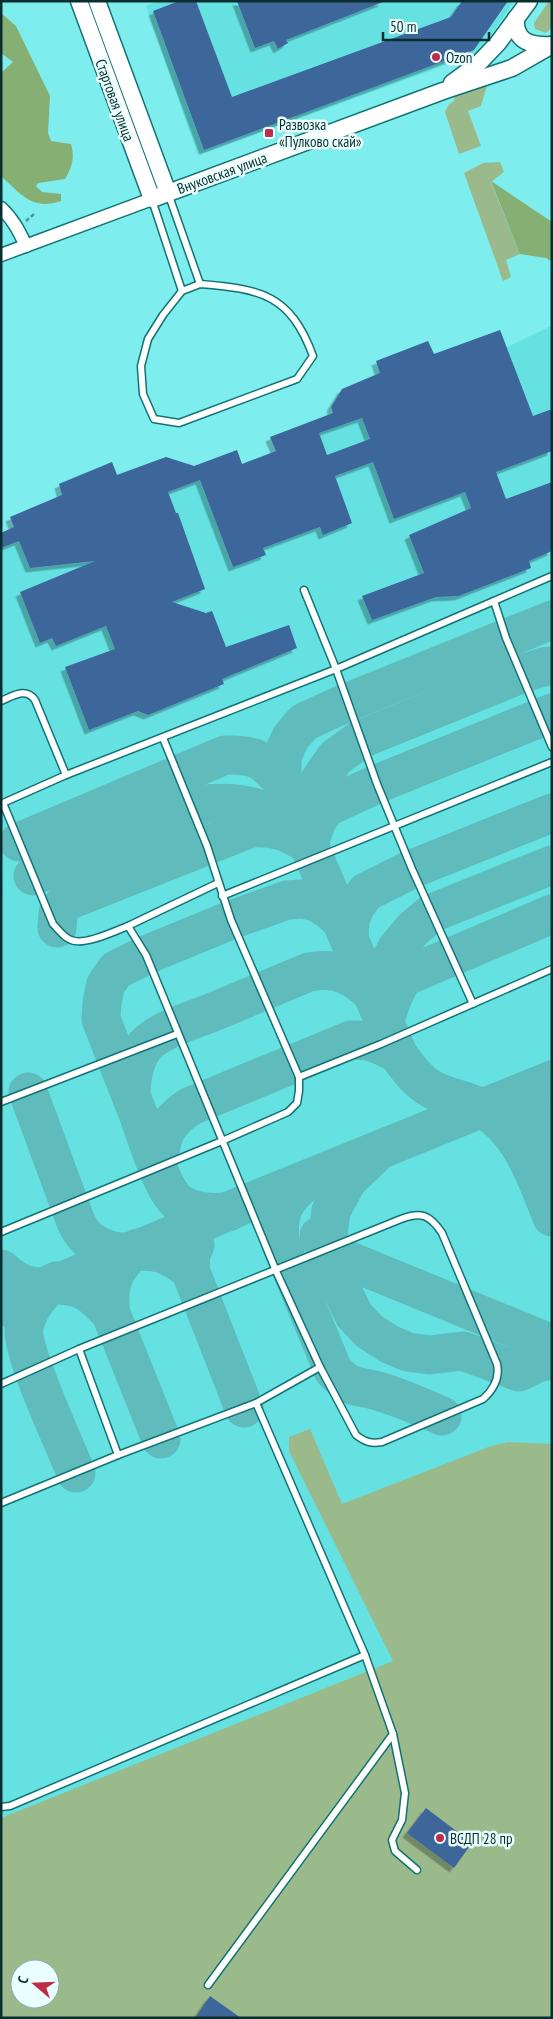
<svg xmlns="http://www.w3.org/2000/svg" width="553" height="2019" font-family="'PT Sans Narrow',sans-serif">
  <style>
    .built { fill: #65e1e2; fill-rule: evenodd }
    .green { fill: #9aba8c; fill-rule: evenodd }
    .forest { fill: #86af73 }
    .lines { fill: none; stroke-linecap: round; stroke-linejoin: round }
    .taxiway { stroke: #60bbbc; stroke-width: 39 }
    .building { fill: #3e669b; fill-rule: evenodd; filter: url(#shadow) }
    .lane-casing { stroke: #137374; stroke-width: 9 }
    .street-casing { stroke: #137374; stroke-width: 15 }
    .secondary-casing { stroke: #137374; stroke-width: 19 }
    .path { stroke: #489596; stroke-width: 2.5; stroke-dasharray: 4 2.5; stroke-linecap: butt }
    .lane { stroke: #fff; stroke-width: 6 }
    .street { stroke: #fff; stroke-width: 12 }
    .secondary { stroke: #fff; stroke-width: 16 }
    .poi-dot { fill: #be2d48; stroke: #eafefd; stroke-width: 2 }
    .labels { text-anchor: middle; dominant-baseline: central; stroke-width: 5; stroke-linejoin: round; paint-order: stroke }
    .poi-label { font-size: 15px; fill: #092e2f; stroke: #eafefd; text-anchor: start }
    .street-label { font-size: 15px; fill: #092e2f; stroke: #eafefd }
  </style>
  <defs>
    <filter id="shadow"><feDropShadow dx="-4.5" dy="4.5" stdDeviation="0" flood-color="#0004"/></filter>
  </defs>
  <rect width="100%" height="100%" fill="#7eedee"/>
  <g class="built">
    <path d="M158,1H514L479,53L198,155L146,6Z"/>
    <path d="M549,327H552V2018H1V548L19,540L10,517L62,495L59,483L112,462L117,474L166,457L195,466L242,464L276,451L270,437L314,421L337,427L342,389L379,373L376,361L428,341L434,354L500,330L507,347ZM20,1969H50V1999H20Z"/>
  </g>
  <g class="green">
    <path d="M549,1H552V27L546,33L535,29L534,23Z"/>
    <path d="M488,82L481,106L468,111L481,146L459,154L445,112L449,104L454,101L455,95Z"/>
    <path d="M500,162L504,172L491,182L520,254L506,260L511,277L503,281L464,173L483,163Z"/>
    <path d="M310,1429L342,1504L491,1446L508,1442L552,1444V2018H1V1818L393,1661L289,1451V1437ZM20,1969H50V1999H20Z"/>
  </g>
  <g class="forest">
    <path d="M1,13L16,26L50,96L48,133L51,141L71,144C75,158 72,167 65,179L38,183L36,186L42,192L61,194V201C32,211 21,194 1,176V73L13,62L1,53Z"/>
    <path d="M491,181L552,222V262L546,258L520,254Z"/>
  </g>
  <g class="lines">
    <g class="taxiway">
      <path d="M552,620L348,702L304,722L291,737L282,756V782L398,1054C409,1070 421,1086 440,1093C454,1099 470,1101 483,1109C522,1131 536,1178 552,1217"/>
      <path d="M303,833L310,801L320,780L335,758L361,739L521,674L543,667L552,666"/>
      <path d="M310,841L317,820L327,807L377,784L552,713"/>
      <path d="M19,842L225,755C254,754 264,759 282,782"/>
      <path d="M552,865L432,913L413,929L397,948L388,965L382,983L381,1001L385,1022C389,1005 394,991 404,977L552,914"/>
      <path d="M33,876L205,804C254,800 274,811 308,844C287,832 275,826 251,828L65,902L58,913L57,928"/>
      <path d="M349,939L350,920L355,907L366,892L412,869L552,813"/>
      <path d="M131,1090C132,1075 135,1058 145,1046C158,1030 194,1020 213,1012C245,999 277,985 309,972C338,967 352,975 373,994"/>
      <path d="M28,1092L76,1222C79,1228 83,1235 88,1239C101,1249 123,1257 138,1248"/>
      <path d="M373,1156L347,1181L331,1211L328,1234V1261L354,1315L369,1331L389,1344L408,1352L430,1355L463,1351L519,1372L537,1363L552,1360"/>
      <path d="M158,1167C161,1137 164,1123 191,1106L351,1040C370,1039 382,1045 398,1054"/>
      <path d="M535,1173C532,1139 532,1125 552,1096"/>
      <path d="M309,1179C285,1198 277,1210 280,1242L333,1370C352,1392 360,1384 384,1393C404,1399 423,1408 442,1416"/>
      <path d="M228,1212C211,1213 194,1213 179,1203C163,1192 146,1136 139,1116C126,1084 114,1052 101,1019L102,1002L106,984L116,970L146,955L231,920L287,900L302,899L316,902L329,910L341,921"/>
      <path d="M319,1236L329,1249L340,1257L552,1344"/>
      <path d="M195,1245L191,1253L190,1270L244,1408"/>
      <path d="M1,1269C16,1283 37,1294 56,1281"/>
      <path d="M1,1307L248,1203L552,1080"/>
      <path d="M161,1439L111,1314C107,1286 112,1271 133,1251C159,1250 169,1254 190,1270"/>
      <path d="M76,1473C65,1445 21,1352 24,1328C27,1310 38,1297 50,1285C81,1284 91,1292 111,1314"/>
    </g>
  </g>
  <g class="building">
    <path d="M179,1H196L232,97L451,17L462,1H508L474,50L204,150L153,11Z"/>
    <path d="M237,1H383V2L286,40L288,43L278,49L274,41L255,48Z"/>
    <path d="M500,330L533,416L552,409V451L496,472L506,499L552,482V551L529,561L531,568L459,596L436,597L372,620L362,596L424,573L409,535L471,508L465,492L394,519L373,462L335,476L352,523L323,535L320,527L263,548L266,555L233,567L200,480L168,492L176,513H178L205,589L172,602L206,613L212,611L226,647L289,625L297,648L222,679L224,684L148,715L138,711L89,730L65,667L115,649L106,626L56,646L52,638L40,643L20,592L95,561L30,568L19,541L1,548V533L14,527L10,517L62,495L59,484L112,462L117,475L166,457L194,466L237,450L242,464L276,451L270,437L333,413L331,407L342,389L380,373L376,361L428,341L434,354ZM362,418L370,439L327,455L319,433Z"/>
    <path d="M426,1808L472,1843L454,1868L407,1833Z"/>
    <path d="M210,1996L241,2018H195Z"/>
  </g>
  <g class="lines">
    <defs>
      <g id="lane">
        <path d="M168,193L200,284"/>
        <path d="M152,200L182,291"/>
        <path d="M200,284C261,289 290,294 313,356L297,379L179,423L154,419L143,394L141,366L148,339L163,315L182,291Z"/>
        <path d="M552,576L494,601L506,638L552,747"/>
        <path d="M304,590L336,669L377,784L412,869L473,1004"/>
        <path d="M1,701C13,696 26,687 35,700L66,775"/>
        <path d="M163,738L207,846L231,920L299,1077"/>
        <path d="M222,896L552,762"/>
        <path d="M128,926L218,883"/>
        <path d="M1,1102L177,1034"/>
        <path d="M1,1232L222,1141L288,1112L297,1103L299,1091V1077L381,1044L552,969"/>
        <path d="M79,1349L118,1455"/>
        <path d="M1,1384L79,1349L401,1219C421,1211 430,1215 442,1233L497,1364C500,1378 493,1390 483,1399L382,1442C371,1444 365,1442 356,1435L320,1367"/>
        <path d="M256,1403L365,1655L393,1734L405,1793L402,1820L392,1840L395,1851L417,1870"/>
        <path d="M1,1503L118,1455L256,1403L320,1367L276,1271L146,955L128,926C115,931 84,946 71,940C63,937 59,930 53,924L3,803L66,775L336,669L494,601"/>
        <path d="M1,1807L10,1806L365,1655"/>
        <path d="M208,1985L393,1734"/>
      </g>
      <g id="street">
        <path d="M1,208C13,219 19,231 26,246"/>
        <path d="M1,255L152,199"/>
      </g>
      <g id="secondary">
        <path d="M79,1L152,199L443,91L512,68L552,45"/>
        <path d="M97,1L168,193"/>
        <path d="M516,18C514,42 531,46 552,45"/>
        <path d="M452,83L478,64L498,43L529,1"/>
      </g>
    </defs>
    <use href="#lane" class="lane-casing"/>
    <use href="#street" class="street-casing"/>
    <use href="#secondary" class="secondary-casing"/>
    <path class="path" d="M26,221L34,214"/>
    <use href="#lane" class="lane"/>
    <use href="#street" class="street"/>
    <use href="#secondary" class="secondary"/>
  </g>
  <g class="poi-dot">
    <circle cx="436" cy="57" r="5"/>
    <rect x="264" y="128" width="10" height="10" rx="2.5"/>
    <circle cx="440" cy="1838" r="5"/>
  </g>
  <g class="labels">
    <g class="poi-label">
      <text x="446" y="57">Ozon</text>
      <text x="279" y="124">Развозка<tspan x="279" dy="17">«Пулково скай»</tspan></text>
      <text x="450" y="1838">ВСДП 28 пр</text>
    </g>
    <g class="street-label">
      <text transform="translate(115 100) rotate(70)">Стартовая улица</text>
      <text transform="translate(222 173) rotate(-20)">Внуковская улица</text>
    </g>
  </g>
  <rect width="553" height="2019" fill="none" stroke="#092e2f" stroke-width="5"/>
  <g transform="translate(35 1984) rotate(289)"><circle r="24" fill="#eafefd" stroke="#90abab"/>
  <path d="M0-4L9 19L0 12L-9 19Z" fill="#be2d48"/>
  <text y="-8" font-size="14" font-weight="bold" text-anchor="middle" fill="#092e2f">С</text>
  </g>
  <path d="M383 32v8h106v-8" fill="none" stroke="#092e2f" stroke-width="2.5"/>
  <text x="390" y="32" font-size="15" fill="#092e2f" stroke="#eafefd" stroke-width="4" paint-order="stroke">50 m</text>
</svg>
